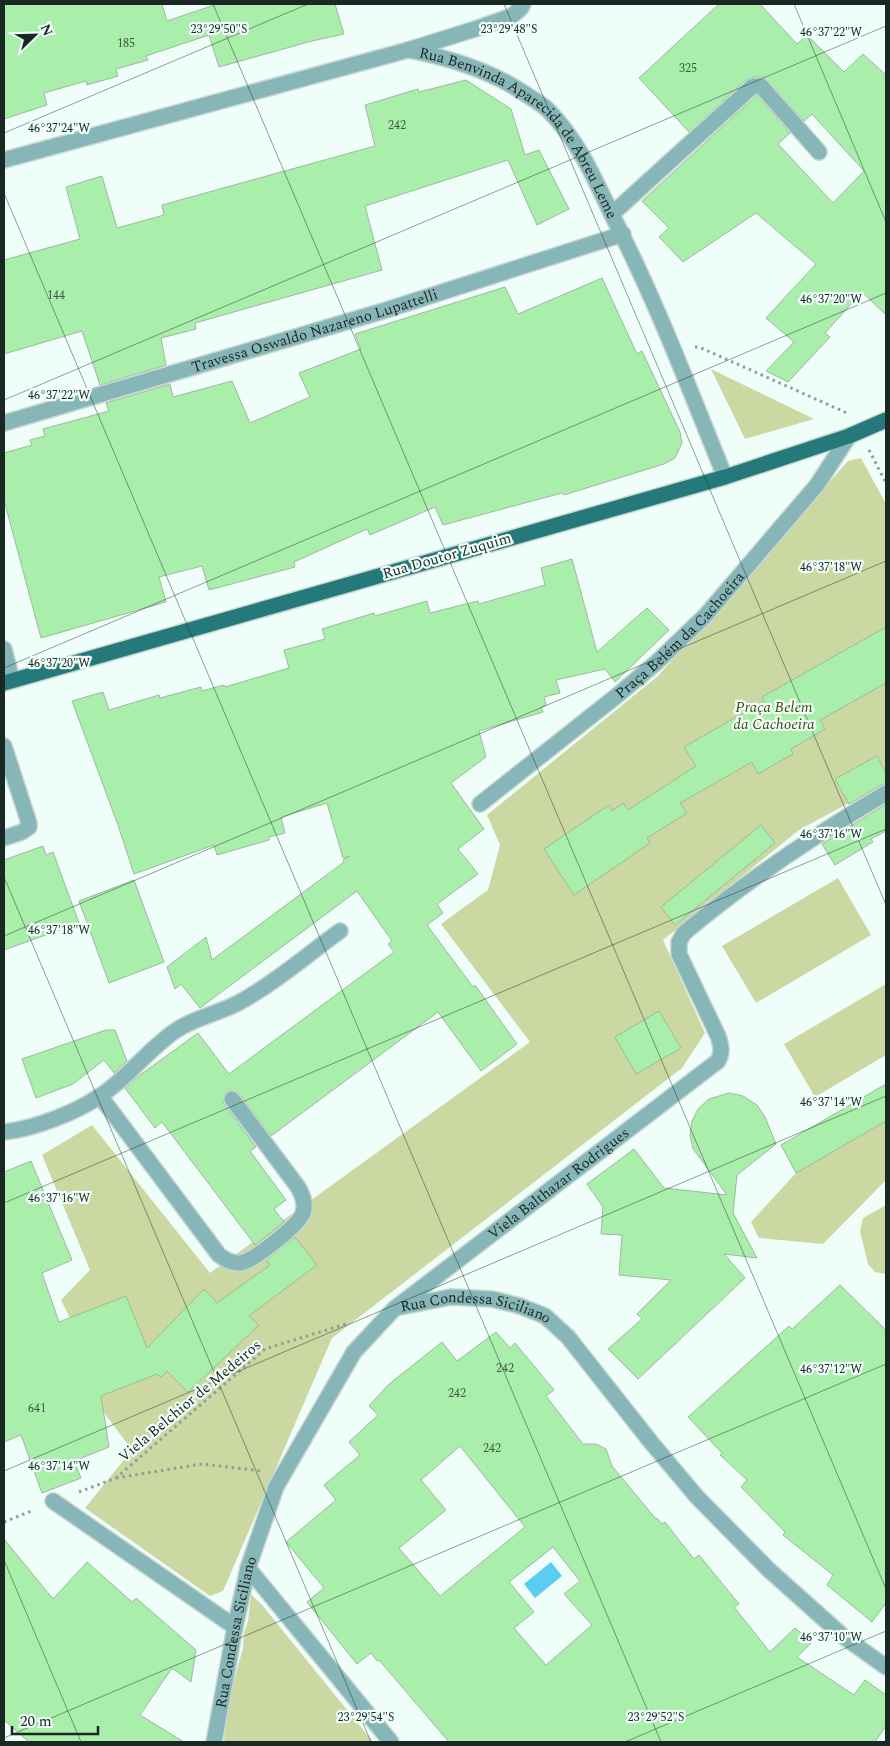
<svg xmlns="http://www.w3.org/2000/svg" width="890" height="1746" font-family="Spectral,serif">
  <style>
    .green { fill: #cbd8a2 }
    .water { fill: #5bcdf1 }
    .building { fill: #a9eeab; stroke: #a0b8a0; fill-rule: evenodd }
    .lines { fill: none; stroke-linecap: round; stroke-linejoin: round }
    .minor-casing { stroke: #c9d7d2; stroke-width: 18 }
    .major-casing { stroke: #c9d7d2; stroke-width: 18 }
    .path { stroke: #8f9e98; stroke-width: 3; stroke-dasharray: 2.5 4; stroke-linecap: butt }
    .minor { stroke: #86b6b7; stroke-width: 15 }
    .major { stroke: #26797b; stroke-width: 15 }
    .ticks { fill: none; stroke: #1a2823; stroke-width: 1; stroke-opacity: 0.45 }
    .labels { text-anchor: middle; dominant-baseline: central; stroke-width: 4.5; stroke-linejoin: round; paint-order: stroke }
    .number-label { font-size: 12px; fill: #3e5a45 }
    .street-label { font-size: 15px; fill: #1a2823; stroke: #effef8 }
    .park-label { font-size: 15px; font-style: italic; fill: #404b08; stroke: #effef8 }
    .ticks-label { font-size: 12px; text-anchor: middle; fill: #1a2823; stroke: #effef8; stroke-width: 4.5; stroke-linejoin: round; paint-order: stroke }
  </style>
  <rect width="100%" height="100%" fill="#effef8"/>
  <g class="green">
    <path d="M711,369L814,419L745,439Z"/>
    <path d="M861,458L886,504V783L799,830L663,940L705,1033L682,1068L332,1338L223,1591L210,1596L85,1508L132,1450L93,1398L86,1350L61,1300L90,1270L42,1155L92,1125L210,1273L530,1042L441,924L488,890L500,845L487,815L658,676L848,461Z"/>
    <path d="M838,878L871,935L756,1003L722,946Z"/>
    <path d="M886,984V1055L815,1097L784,1044Z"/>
    <path d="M886,1121V1180L823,1244L759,1238L751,1222L796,1173Z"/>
    <path d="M886,1205V1274L875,1272L868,1264L860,1231L863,1218Z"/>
    <path d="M251,1594L262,1605L373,1742H224L225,1727L233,1684L243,1648L244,1633L248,1621Z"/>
  </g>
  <path class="water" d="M551,1562L562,1576L535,1598L524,1584Z"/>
  <g class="building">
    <path d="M4,4H162L167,21L217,4H335L344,34L312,41L219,67L209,35L146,56L148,60L116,69L118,76L87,85L86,81L44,93L47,105L4,119Z"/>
    <path d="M719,4H760L797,44L807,35L844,72L863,54L886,75V315L862,292L825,333L830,337L788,382L766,371L794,342L766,318L816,264L756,213L683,262L659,237L669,228L642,201L757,95L790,133L778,144L833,203L864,171L812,114L804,121L764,77H753L747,79L689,132L639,78Z"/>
    <path d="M466,80L511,109L525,155L539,150L569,209L537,225L508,160L365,206L382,270L195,323L196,329L161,338L166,365L100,385L82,331L4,354V260L80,239L66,187L102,176L117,228L164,215L162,205L375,146L365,105L418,89L419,92Z"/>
    <path d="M602,278L637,354L642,351L680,432L682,443L675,458L664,464L564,495L562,493L443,525L435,507L370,535L367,529L294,562L295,567L209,590L202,566L159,577L166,602L41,638L4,500V453L32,445L30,440L45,436L43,429L109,411L106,403L170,384L173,397L232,381L250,423L310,397L299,373L361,349L355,334L505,287L518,314Z"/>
    <path d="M572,559L597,652L647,608L669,630L615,682L605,669L556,680L560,693L544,697L546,705L541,707L543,712L479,731L486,757L451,783L484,829L458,849L478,874L437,904L443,913L427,925L473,987L475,985L517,1044L481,1071L438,1012L271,1136L239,1093L231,1090L226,1092L223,1100L224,1104L256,1147L250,1151L286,1200L274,1209L284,1222L255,1245L162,1122L155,1128L125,1088L136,1078L198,1033L229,1074L394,952L388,944L392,941L357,891L200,1008L181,984L175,989L167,967L206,937L212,960L344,862L343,860L350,856L343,858L327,803L281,817L285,833L269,837V840L217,855L214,845L134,874L118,825L72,701L103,692L109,710L159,695L160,698L201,687L202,691L224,685L225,687L289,668L284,650L325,639L322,629L374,613L375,616L427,601L430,613L478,601L479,604L545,585L541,568Z"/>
    <path d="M886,627V683L820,720L825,729L791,749L793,754L758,774L752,762L680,803L687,813L647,838L650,843L574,895L544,849L609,805L612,811L623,803L628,810L696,766L684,747L764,701L762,697Z"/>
    <path d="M877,756L886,774V784L881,785L849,804L835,779Z"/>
    <path d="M886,804V831L871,839L873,842L835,865L822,844Z"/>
    <path d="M761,825L775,843L675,925L661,907Z"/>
    <path d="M43,846L46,855L53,852L79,923L4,950V860Z"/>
    <path d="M134,880L164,962L109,983L79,901Z"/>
    <path d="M659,1011L681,1048L636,1074L615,1037Z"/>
    <path d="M106,1030H115L127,1061L114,1073L104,1060L73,1084L36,1098L22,1059Z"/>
    <path d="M886,1084V1121L796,1173L781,1145Z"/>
    <path d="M729,1093L743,1096L757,1105L765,1117L776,1144L737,1175L733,1213L757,1258L724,1254L745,1278L638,1379L608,1349L642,1319L637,1314L671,1280L619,1275L622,1235L601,1234L603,1207L587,1184L634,1149L664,1188L727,1195L697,1154L693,1149L690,1135L692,1121L698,1109L709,1099Z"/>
    <path d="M31,1161L72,1260L42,1273L59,1322L126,1296L147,1348L204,1289L217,1303L270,1265L266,1260L295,1237L317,1265L249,1316L259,1325L188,1392L167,1371L161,1377L157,1374L101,1396L109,1447L74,1461L81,1478L42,1493L21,1435L4,1442V1172Z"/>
    <path d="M840,1285L886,1330V1603L872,1622L827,1585L833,1575L783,1535L785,1532L741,1487L747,1480L720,1455L722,1453L688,1417L789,1326L792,1329Z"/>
    <path d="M496,1332L510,1348L515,1343L554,1390L546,1396L583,1444H596L606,1449L612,1466L656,1519L657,1518L662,1524L665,1522L694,1559L699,1555L739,1604L734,1607L770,1652L795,1628L812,1642L797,1657L854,1695L865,1680L886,1695V1726L875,1742H449L379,1660L377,1661L371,1653L357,1664L307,1602L324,1588L286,1542L336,1500L324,1485L360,1455L349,1442L378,1415L369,1406L388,1385L442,1342L457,1361ZM460,1446L525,1527L440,1596L399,1548L446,1510L421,1480ZM553,1547L580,1581L564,1594L592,1625L546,1665L514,1628L534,1612L509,1582Z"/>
    <path d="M4,1539L53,1599L87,1562L132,1602L136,1598L196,1650L191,1682L172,1668L140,1715L184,1742H29L4,1720Z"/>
  </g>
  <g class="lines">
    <defs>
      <g id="minor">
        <path id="s1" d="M408,50C451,58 493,71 530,97C536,101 543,105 548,110C577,139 594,177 611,213C655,298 689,388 725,477"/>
        <path d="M4,160L408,50L475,29L512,16L521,8L523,4"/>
        <path d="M612,214L753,86H761L819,152"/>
        <path id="s2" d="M4,423L383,311L623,234"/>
        <path d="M4,649L12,680"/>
        <path d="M4,746L29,823V827L22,832L4,838"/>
        <path id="s3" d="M480,804L619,694L657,662L705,616L817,485L849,436"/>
        <path d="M100,1096L219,1255C226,1260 234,1265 244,1262C256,1258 299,1225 303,1213C306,1204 303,1196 298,1187L232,1099"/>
        <path d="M4,1132C33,1129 75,1113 100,1096C128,1078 150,1047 178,1029C197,1017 220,1013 240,1002C276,982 307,955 340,931"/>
        <path id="s4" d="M398,1306L718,1061C723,1052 721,1045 718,1036L679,954V942L684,933C747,880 815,835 886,793"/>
        <path d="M53,1501L235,1627"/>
        <path d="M248,1568L391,1742"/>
        <path id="s5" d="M214,1742L235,1627L248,1568L276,1487L284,1473L354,1352L395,1308L451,1297L492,1299L520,1306L545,1316L568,1337L650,1441L697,1497L769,1570L844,1637L886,1667"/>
      </g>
      <path id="major" d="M4,683L725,477L849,436L886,420"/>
    </defs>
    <use href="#minor" class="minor-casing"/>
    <use href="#major" class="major-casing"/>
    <g class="path">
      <path d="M695,347H699L847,413"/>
      <path d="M869,450L886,483"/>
      <path d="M116,1478L202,1464L261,1471"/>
      <path d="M79,1492L116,1478L265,1349L349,1323"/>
      <path d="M4,1522L34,1510"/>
      <path d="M886,1742V1741"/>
    </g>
    <use href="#minor" class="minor"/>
    <use href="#major" class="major"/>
  </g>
  <path class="ticks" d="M213,4L886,1589M504,4L886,905M794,4L886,222M4,133L308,4M4,193L661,1742M4,400L886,26M4,668L886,293M4,877L371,1742M4,936L886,561M4,1203L886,829M4,1471L886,1096M4,1560L81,1742M4,1738L886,1364M625,1742L886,1631"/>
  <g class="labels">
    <g class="number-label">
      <text x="126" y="43">185</text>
      <text x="688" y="68">325</text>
      <text x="397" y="125">242</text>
      <text x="56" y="295">144</text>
      <text x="505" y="1368">242</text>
      <text x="457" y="1393">242</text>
      <text x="37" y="1408">641</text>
      <text x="492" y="1448">242</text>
    </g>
    <g class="street-label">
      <text stroke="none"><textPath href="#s1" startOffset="146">Rua Benvinda Aparecida de Abreu Leme</textPath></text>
      <text stroke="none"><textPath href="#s2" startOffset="324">Travessa Oswaldo Nazareno Lupattelli</textPath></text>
      <text transform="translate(447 556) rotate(-16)">Rua Doutor Zuquim</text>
      <text stroke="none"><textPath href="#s3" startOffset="262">Praça Belém da Cachoeira</textPath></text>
      <text stroke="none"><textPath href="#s4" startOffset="202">Viela Balthazar Rodrigues</textPath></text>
      <text stroke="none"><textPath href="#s5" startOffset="562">Rua Condessa Siciliano</textPath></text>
      <text transform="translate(190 1401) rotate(-40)">Viela Belchior de Medeiros</text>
      <text stroke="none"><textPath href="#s5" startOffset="112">Rua Condessa Siciliano</textPath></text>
    </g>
    <g class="park-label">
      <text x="774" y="707">Praça Belem<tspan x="774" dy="17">da Cachoeira</tspan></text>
    </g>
  </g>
  <g class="ticks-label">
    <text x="219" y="33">23°29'50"S</text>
    <text x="509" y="33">23°29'48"S</text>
    <text x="831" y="36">46°37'22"W</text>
    <text x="59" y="132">46°37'24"W</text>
    <text x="831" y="303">46°37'20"W</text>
    <text x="59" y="399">46°37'22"W</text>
    <text x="831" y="571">46°37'18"W</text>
    <text x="59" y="667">46°37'20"W</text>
    <text x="831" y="838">46°37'16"W</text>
    <text x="59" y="934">46°37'18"W</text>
    <text x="831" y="1106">46°37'14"W</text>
    <text x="59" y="1202">46°37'16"W</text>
    <text x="831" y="1373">46°37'12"W</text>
    <text x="59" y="1470">46°37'14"W</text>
    <text x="831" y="1641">46°37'10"W</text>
    <text x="366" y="1721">23°29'54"S</text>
    <text x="656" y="1721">23°29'52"S</text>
  </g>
  <rect width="890" height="1746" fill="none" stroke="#1a2823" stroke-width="10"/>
  <g transform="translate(35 35) rotate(67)" stroke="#effef8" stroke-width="4" paint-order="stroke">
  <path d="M0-4L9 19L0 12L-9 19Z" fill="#1a2823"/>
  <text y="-8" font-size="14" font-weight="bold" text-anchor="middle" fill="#1a2823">N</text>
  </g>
  <path d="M12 1726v8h86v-8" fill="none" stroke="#1a2823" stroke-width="2.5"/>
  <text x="20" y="1726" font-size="15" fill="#1a2823" stroke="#effef8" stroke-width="4" paint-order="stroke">20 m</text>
</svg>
